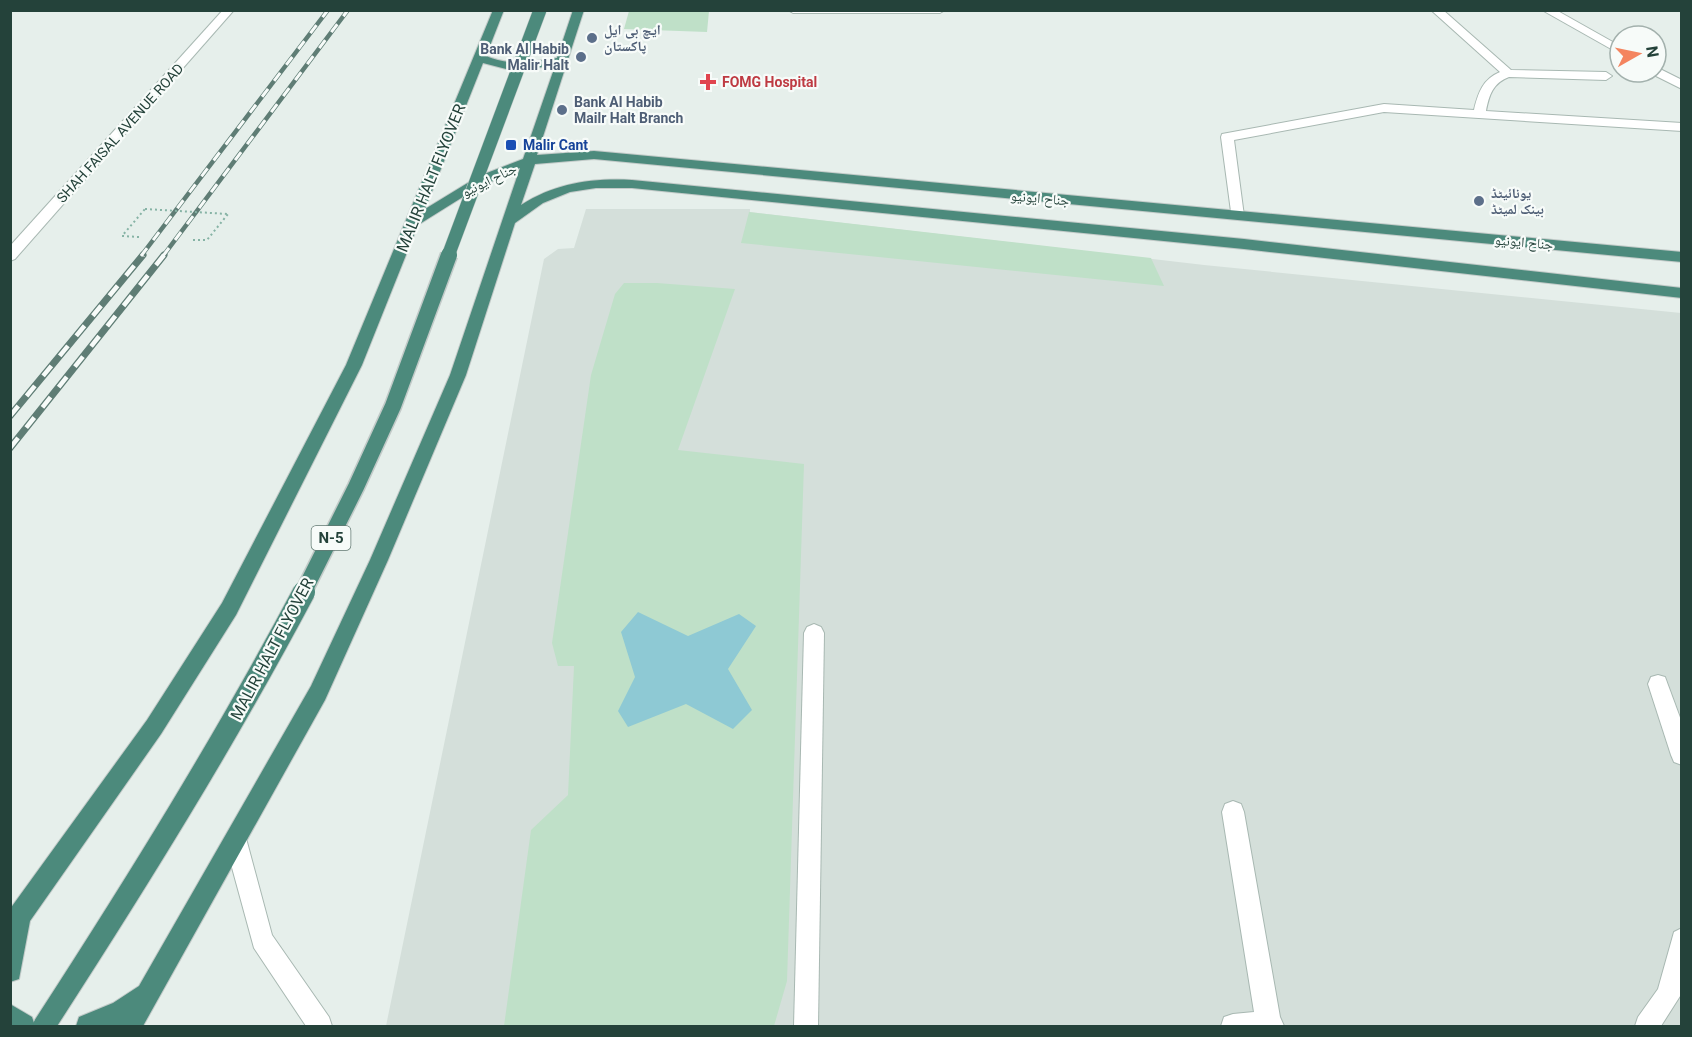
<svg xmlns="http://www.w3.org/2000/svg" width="1692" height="1037" font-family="Roboto,'Noto Naskh Arabic',sans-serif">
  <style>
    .built { fill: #d4dfda }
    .green { fill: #bfe0c8 }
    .water { fill: #8ec9d4 }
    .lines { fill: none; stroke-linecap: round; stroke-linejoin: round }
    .service-casing { stroke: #a8b8b2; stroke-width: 2 }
    .minor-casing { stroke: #a8b8b2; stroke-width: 2 }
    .tertiary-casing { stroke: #a8b8b2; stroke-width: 2 }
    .trunk-casing { stroke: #c2cac8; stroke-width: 2 }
    .path { stroke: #86b3a5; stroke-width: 2; stroke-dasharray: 2 3; stroke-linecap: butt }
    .service { fill: #fff; fill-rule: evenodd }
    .minor { fill: #fff; fill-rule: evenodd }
    .tertiary { fill: #fff; fill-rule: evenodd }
    .trunk { fill: #4c8a7c; fill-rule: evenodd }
    .rail-far1-casing { stroke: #5f7d75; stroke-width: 4.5 }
    .rail-casing { stroke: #5f7d75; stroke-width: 7 }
    .rail-far1 { stroke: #f7fbf9; stroke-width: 3; stroke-dasharray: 10; stroke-linecap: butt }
    .rail { stroke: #f7fbf9; stroke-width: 4.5; stroke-dasharray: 13; stroke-linecap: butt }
    .trunk-bridge-far2-casing { stroke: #c2cac8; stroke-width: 14; stroke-linecap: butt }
    .trunk-bridge-far1-casing { stroke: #c2cac8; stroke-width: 19; stroke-linecap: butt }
    .trunk-bridge-casing { stroke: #c2cac8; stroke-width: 24; stroke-linecap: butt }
    .path-bridge { stroke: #86b3a5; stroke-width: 2; stroke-dasharray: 2 3; stroke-linecap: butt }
    .trunk-bridge-far2 { stroke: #4c8a7c; stroke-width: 13 }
    .trunk-bridge-far1 { stroke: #4c8a7c; stroke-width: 16 }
    .trunk-bridge { stroke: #4c8a7c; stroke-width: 22 }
    .service-dot { fill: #5c6f8a; stroke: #f7fbf9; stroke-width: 2 }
    .health-dot { fill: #e0444e; stroke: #f7fbf9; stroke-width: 2 }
    .transit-dot { fill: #1a4fb4; stroke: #f7fbf9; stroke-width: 2 }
    .labels { text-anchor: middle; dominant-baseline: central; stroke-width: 4.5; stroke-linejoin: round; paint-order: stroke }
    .far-service-label { font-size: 14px; font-weight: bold; fill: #4e5e75; stroke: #f7fbf9; text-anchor: start }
    .far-health-label { font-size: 14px; font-weight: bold; fill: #be3a42; stroke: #f7fbf9; text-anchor: start }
    .far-street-label { font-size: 14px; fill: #24423a; stroke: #f7fbf9 }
    .far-transit-label { font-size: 14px; font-weight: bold; fill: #164399; stroke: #f7fbf9; text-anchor: start }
    .shield { fill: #f7fbf9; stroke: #637a73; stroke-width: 1.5 }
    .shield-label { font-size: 15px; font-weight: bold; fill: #24423a }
    .street-label { font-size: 16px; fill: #24423a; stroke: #f7fbf9 }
  </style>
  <rect width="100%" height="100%" fill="#e6efeb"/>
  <path class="built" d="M586,209H750V212L1204,265L1681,313V1026H386L544,259L558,249L574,248Z"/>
  <g class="green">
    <path d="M629,11H709L707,32L624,29Z"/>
    <path d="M749,212L1151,258L1164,286L741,243Z"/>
    <path d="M624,283H657L735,289L678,450L804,464L787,981L774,1026H504L531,830L568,795L574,666H558L552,643L591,375L615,294Z"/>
  </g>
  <path class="water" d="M638,612L688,636L739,614L756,626L728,669L752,710L733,729L686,704L628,727L618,711L635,677L621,632Z"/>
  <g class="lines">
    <defs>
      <g id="service">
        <path d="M788,10H945L940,13H793Z"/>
        <path d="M1542,10H1556L1620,46V54Z"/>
        <path d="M1656,67L1682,80V89L1652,74L1651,72H1656Z"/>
        <path d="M814,624L821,627L824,633L818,1026H794L804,633L807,627Z"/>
        <path d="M1658,675L1665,677L1682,723V765L1674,762L1671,755L1648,684L1651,677Z"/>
        <path d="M1233,801L1241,804L1244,812L1280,1017L1284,1026H1221L1224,1017L1233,1014L1254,1012L1222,812L1225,804Z"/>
        <path d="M236,831L244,834L247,842L272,935L329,1017L332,1026H306L254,948L225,842L228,834Z"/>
        <path d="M1682,928V993L1661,1026H1635L1638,1017L1658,989L1674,932Z"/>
      </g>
      <path id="minor" d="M1431,10H1443L1511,70L1606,72L1612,76L1606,80L1509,77C1493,83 1489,95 1486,111L1682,123V131L1384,112L1234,140L1244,216L1242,219H1232L1221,137L1222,134L1384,104L1474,110C1478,93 1483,79 1500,72Z"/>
      <path id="tertiary" d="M223,10H234L15,259L10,261V246Z"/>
      <g id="trunk">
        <path d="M493,10H504L486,56C509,66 533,62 557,58L573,10H584L537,155L594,151L1682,252V262L594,159L535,164L521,205C556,183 591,178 632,180L1244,239L1682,288V298L1244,249L632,188H596L570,192L543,203L515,223L466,375L388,560L325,700L143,1026H76L79,1017L113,1003L139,986L311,686L370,560L450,375L520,168L474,190L418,225L362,365L236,615L161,734L30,921L19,979L10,982V909L147,720L222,603L346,365ZM483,63L510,70L555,66L523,159L479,176L425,209Z"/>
        <path d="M10,1004L32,1017L35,1026H10Z"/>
      </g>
    </defs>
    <use href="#service" class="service-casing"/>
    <use href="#minor" class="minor-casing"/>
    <use href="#tertiary" class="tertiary-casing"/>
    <use href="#trunk" class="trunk-casing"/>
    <g class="path">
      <path d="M139,237L122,236L145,209"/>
      <path d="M193,240H207L228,214"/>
    </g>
    <use href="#service" class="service"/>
    <use href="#minor" class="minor"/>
    <use href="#tertiary" class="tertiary"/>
    <use href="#trunk" class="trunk"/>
    <defs>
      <g id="rail-far1">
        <path d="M141,256L328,10"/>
        <path d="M163,256L348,10"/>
      </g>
      <g id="rail">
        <path d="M10,416L143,255"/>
        <path d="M10,448L164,255"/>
      </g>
    </defs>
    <use href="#rail-far1" class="rail-far1-casing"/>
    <use href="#rail" class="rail-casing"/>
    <use href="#rail-far1" class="rail-far1"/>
    <use href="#rail" class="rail"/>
    <defs>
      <path id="trunk-bridge-far2" d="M448,256L540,10"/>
      <path id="trunk-bridge-far1" d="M303,593L356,487L393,406L449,255"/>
      <path id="trunk-bridge" d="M44,1026C136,884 225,741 304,592"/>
    </defs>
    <use href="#trunk-bridge-far2" class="trunk-bridge-far2-casing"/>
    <use href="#trunk-bridge-far1" class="trunk-bridge-far1-casing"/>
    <use href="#trunk-bridge" class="trunk-bridge-casing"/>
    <path class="path-bridge" d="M145,209L228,214"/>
    <use href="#trunk-bridge-far2" class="trunk-bridge-far2"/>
    <use href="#trunk-bridge-far1" class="trunk-bridge-far1"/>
    <use href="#trunk-bridge" class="trunk-bridge"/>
  </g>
  <g class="service-dot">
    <circle cx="592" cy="38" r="6"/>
    <circle cx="581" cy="57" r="6"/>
    <circle cx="562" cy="110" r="6"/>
    <circle cx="1479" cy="201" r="6"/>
  </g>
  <path class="health-dot" d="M705 73h6v6h6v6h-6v6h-6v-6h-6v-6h6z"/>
  <rect class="transit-dot" x="505" y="139" width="12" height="12" rx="3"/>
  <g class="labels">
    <g class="far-service-label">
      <text x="604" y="30">ایچ بی ایل<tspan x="604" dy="16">پاکستان</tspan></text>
      <text x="569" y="49" text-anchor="end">Bank Al Habib<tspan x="569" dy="16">Malir Halt</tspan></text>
      <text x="574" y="102">Bank Al Habib<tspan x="574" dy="16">Mailr Halt Branch</tspan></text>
      <text x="1491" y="193">یونائیٹڈ<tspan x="1491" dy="16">بینک لمیٹڈ</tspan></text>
    </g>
    <g class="far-health-label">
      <text x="722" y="82">FOMG Hospital</text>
    </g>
    <g class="far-street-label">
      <text transform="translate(120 133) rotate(-48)">SHAH FAISAL AVENUE ROAD</text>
      <text transform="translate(489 180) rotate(-26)">جناح ایونیو</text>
      <text transform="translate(1040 198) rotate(5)">جناح ایونیو</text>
      <text transform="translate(1524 242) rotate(5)">جناح ایونیو</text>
    </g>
    <g class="far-transit-label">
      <text x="523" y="145">Malir Cant</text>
    </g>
    <rect class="shield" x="311.5" y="526" width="39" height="24" rx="4.5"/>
    <g class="shield-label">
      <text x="331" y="538">N-5</text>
    </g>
    <g class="street-label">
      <text transform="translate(431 178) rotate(-68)">MALIR HALT FLYOVER</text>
      <text transform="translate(272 649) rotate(-62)">MALIR HALT FLYOVER</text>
    </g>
  </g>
  <rect width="1692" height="1037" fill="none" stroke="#24423a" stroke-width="24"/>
  <g transform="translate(1638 54) rotate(81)"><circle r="28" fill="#f7fbf9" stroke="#a3b1ad" stroke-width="1.5"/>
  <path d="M0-4.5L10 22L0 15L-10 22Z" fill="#f4845f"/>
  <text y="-9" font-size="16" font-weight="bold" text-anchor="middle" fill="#24423a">N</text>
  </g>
</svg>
